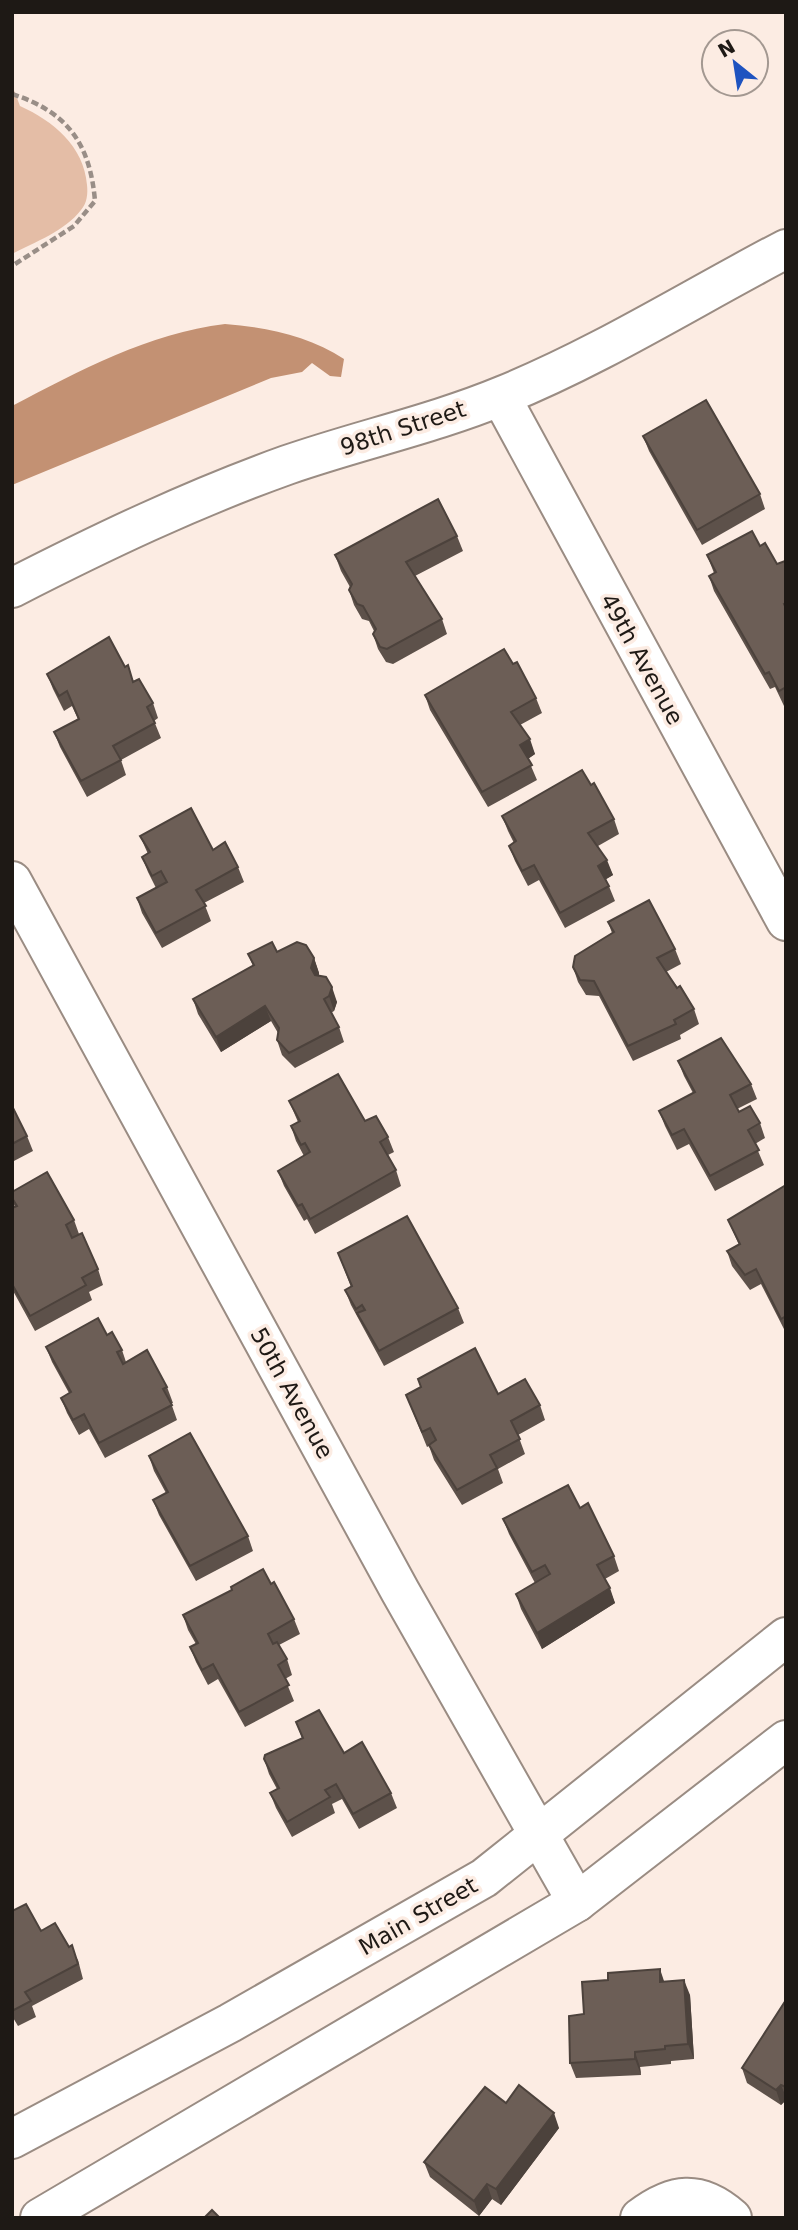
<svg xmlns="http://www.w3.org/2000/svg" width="798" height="2230" font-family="'DejaVu Sans',sans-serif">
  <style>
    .green { fill: #e4bda6 }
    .water { fill: #c39173 }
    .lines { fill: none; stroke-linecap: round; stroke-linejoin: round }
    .minor-casing { stroke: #9a8c83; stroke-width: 42 }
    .path { stroke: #998e87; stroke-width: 4.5; stroke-dasharray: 7 3.5; stroke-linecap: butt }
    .minor { stroke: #fff; stroke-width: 38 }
    .wall { fill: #5d514a }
    .shaded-wall { fill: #4c423c }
    .building { fill: #6c5e56; stroke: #4c423c; stroke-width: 2 }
    .labels { text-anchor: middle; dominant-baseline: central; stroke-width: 7; stroke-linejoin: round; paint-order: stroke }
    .street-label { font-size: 23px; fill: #1e1915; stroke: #fcece3 }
  </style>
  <rect width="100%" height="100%" fill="#fcece3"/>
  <path class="green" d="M12,85L20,106C53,121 84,146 87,185C88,194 87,203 81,210C65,231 35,242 12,254Z"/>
  <path class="water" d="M225,324C266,327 309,336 344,359L341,377L330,376L312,363L302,372L271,378L12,485V406C79,371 149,333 225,324Z"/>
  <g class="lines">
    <defs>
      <g id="minor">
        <path d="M501,397L786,921"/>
        <path d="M12,588C102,542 192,499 287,465C359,440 434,424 504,395C602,355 692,298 786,249"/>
        <path d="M12,881L400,1591L577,1902"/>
        <path d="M12,2139L230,2023L484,1878L786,1637"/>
        <path d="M40,2218L577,1902L786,1740"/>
        <path d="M640,2218C673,2193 699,2189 732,2218"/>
      </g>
    </defs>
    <use href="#minor" class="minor-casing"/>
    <path class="path" d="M12,94C68,112 90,144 95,201L74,226L12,266"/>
    <use href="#minor" class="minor"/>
  </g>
  <g class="wall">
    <path d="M643,436L760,494L765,509L702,545L649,451Z"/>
    <path d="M457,536L463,551L415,576L442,619L447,634L393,664L386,662L378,649L373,634L374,631L369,621L362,619L354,605L349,590L350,587L341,571L335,555Z"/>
    <path d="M760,546L777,564L786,563V705L784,706L775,687L770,689L714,591L709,576L714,573L707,555Z"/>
    <path d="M125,667L134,682L153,703L158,718L154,721L161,738L121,760L126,775L87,797L60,747L54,732L78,719L72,706L64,711L53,689L47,674Z"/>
    <path d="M425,695L536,698L542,713L520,725L535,754L528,759L537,780L488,807L430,710Z"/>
    <path d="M502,816L614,819L619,834L598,846L613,875L606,879L615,901L565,928L539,880L528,886L515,861L509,846L514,843L508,831Z"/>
    <path d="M140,836L213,850L238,867L244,882L204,903L211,921L162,948L142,913L137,898L156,888L148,872L142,857L148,854Z"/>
    <path d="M608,922L675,949L681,964L666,972L694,1009L699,1024L680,1035L681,1039L633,1061L599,996L586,995L578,982L573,967L612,933Z"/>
    <path d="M277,952L314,958L319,973V976L337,1002L334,1011L331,1013L339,1027L344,1042L295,1068L282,1055L277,1040L278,1033L271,1021L221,1052L198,1014L193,999L253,966L248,954Z"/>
    <path d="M678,1061L751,1084L757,1099L737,1109L739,1112L760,1123L765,1138L755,1144L764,1165L715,1191L689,1144L677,1150L665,1126L659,1111L693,1093L684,1076Z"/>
    <path d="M289,1101L365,1121L388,1137L394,1152L388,1155L396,1170L401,1186L315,1234L307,1219L304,1221L284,1186L278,1171L304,1156L296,1141L291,1126L298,1122Z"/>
    <path d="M12,1106L27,1136L33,1151L12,1162Z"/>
    <path d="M786,1185V1333L761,1284L750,1290L732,1266L727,1251L739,1245L728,1220Z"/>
    <path d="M12,1192L74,1220L79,1234L98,1269L103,1285L89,1292L92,1300L35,1331L12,1289V1208L15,1207L12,1200Z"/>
    <path d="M338,1253L458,1308L464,1323L384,1366L351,1305L345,1290L351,1287Z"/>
    <path d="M107,1335L122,1350L126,1362L167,1387L173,1403H171L177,1420L105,1458L89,1429L79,1435L67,1413L61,1398L69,1393L52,1362L46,1347Z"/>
    <path d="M418,1379L498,1394L540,1405L545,1420L518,1435L525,1454L498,1469L503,1483L462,1505L434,1460L429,1446L427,1447L406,1395L421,1387Z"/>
    <path d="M149,1456L248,1536L253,1551L196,1581L159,1515L153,1500L166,1493L154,1471Z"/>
    <path d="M580,1508L614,1556L619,1571L605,1579L615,1603L542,1649L521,1609L516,1594L535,1583L509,1534L503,1519Z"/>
    <path d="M271,1584L294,1619L300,1634L279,1645L287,1659L292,1675L285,1679L294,1701L245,1727L218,1679L208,1685L196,1662L190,1647L196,1644L188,1630L183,1615Z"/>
    <path d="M296,1722L344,1753L391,1793L397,1808L359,1829L342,1799L332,1804L335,1813L292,1837L276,1808L270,1793L277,1789L269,1774L264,1759L302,1738Z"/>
    <path d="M12,1911L69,1947L78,1960L83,1979L32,2006L36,2017L18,2026L12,2016Z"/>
    <path d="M664,1981L690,1995L694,2059L671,2061V2064L640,2067L641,2075L576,2078L570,2063L584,2014Z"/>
    <path d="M786,2000V2100L781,2105L747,2083L742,2068Z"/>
    <path d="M506,2103L559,2128L501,2205L492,2199L479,2216L430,2177L424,2162Z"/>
  </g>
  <g class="shaded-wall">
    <path d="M530,739L535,754L526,760L520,745Z"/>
    <path d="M607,860L613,875L603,881L598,866Z"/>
    <path d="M314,958L319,973L317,983L311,968Z"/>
    <path d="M332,987L337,1002L334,1011L329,996Z"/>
    <path d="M265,1006L271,1021L221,1052L216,1037Z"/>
    <path d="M610,1588L615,1603L542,1649L537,1633Z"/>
    <path d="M660,1969L665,1984L660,1982Z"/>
    <path d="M684,1980L690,1995L694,2059L688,2044Z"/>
    <path d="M635,2052L640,2067L641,2075L635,2059Z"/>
    <path d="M781,2085L786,2097V2100L781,2105L776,2090Z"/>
    <path d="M554,2113L559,2128L501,2205L496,2189Z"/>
    <path d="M487,2184L492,2199L479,2216L474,2201Z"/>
  </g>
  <g class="building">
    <path d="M706,400L760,494L697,530L643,436Z"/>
    <path d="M438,499L457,536L406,562L442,619L387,649L380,647L373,634L376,629L363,606L357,604L349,590L352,584L335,555Z"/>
    <path d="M752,531L760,546L765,543L777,564L785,561L786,563V603L784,604L786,608V687L779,691L769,672L765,674L709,576L716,572L707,555Z"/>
    <path d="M109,637L125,667L128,665L133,682L139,679L153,703L147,707L155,723L113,746L121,760L81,781L54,732L79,719L67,691L59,696L47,674Z"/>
    <path d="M504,649L513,664L517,662L536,698L511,712L530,739L520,745L532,765L482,792L425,695Z"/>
    <path d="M582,770L591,785L594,783L614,819L588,833L607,860L598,866L609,886L560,913L534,865L522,871L509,846L516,841L502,816Z"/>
    <path d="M191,808L213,850L225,842L238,867L196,890L206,906L156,933L137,898L167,882L161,871L152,876L142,857L150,852L140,836Z"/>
    <path d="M649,900L675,949L657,958L677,988L680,986L694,1009L674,1020L676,1024L628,1046L594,981L580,980L573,967L575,956L614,932L608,922Z"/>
    <path d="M272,942L277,952L297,942L306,945L314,958L311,968L315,975L326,977L332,987L329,996L324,999L339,1027L289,1053L277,1040L279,1028L265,1006L216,1037L193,999L254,965L248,954Z"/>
    <path d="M721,1038L751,1084L730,1095L739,1112L750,1106L760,1123L748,1130L759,1150L710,1176L684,1129L672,1135L659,1111L695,1092L678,1061Z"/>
    <path d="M338,1074L365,1121L376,1116L388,1137L380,1142L396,1170L310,1219L302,1204L298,1206L278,1171L310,1152L305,1143L301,1145L291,1126L300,1121L289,1101Z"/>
    <path d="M12,1106L27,1136L12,1144Z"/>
    <path d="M47,1172L74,1220L66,1225L72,1238L82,1233L98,1269L82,1278L86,1285L30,1316L12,1284V1208L17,1206L12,1198V1192Z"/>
    <path d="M786,1185V1316L781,1319L756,1269L745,1275L727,1251L740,1244L728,1220Z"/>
    <path d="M407,1216L458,1308L379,1351L357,1313L365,1310L362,1305L356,1309L345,1290L352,1286L338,1253Z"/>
    <path d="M98,1318L107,1335L112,1332L122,1350L117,1352L123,1364L147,1350L167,1387L163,1389L172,1405L99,1443L84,1414L73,1420L61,1398L71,1392L46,1347Z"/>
    <path d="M475,1348L498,1394L525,1379L540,1405L511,1421L520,1439L490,1455L497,1468L457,1490L429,1445L436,1440L430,1428L422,1432L406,1395L421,1387L418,1379Z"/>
    <path d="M190,1433L248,1536L190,1566L153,1500L168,1492L149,1456Z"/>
    <path d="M568,1485L580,1508L588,1503L614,1556L597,1565L610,1588L537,1633L516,1594L550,1574L545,1565L532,1572L503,1519Z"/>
    <path d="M263,1569L271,1584L274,1582L294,1619L268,1634L273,1644L277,1642L287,1659L278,1665L289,1685L239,1712L213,1664L202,1670L190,1647L198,1643L183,1615L232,1590L231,1587Z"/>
    <path d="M319,1710L344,1753L362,1742L391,1793L353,1814L336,1784L325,1790L330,1797L287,1822L270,1793L279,1788L264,1759L265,1755L303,1738L296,1722Z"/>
    <path d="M26,1904L41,1931L55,1923L69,1947L72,1945L78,1964L25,1992L31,2001L12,2011V1911Z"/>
    <path d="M660,1969V1982L684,1980L688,2044L665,2046V2049L635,2052V2059L570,2063L569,2016L584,2014L582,1982L608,1980V1973Z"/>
    <path d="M786,2000V2087L781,2085L776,2090L742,2068Z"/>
    <path d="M519,2085L554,2113L496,2189L487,2184L474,2201L424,2162L485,2087L506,2103Z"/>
    <path d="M212,2210L220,2218H204Z"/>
  </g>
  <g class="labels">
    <g class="street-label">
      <text transform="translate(403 428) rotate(-18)">98th Street</text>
      <text transform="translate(642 659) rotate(61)">49th Avenue</text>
      <text transform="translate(292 1393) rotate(61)">50th Avenue</text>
      <text transform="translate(418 1916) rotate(-30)">Main Street</text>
    </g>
  </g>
  <rect width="798" height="2230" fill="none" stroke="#1e1915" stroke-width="28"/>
  <g transform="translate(735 63) rotate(330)"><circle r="33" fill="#fcece3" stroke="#a39891" stroke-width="2"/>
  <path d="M0-5L12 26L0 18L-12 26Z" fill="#1e53c0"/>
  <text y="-10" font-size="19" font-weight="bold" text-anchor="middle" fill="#1e1915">N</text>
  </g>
</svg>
